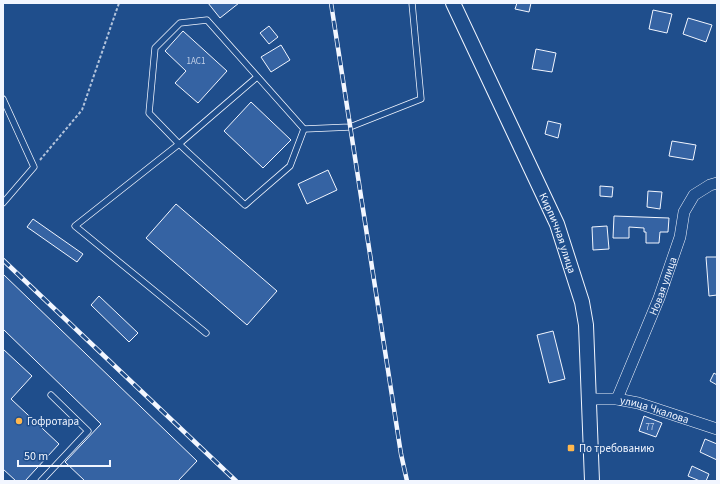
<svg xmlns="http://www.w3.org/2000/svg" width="720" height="484" font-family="'Source Sans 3',sans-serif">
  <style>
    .building { fill: #3563a3; stroke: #f2f6ff }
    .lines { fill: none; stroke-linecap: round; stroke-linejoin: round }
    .service-casing { stroke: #f2f6ff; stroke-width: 7 }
    .minor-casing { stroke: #f2f6ff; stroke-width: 12 }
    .tertiary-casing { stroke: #f2f6ff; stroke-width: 16 }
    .path { stroke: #b3c4dc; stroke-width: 2; stroke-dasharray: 3 2; stroke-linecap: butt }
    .service { stroke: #1f4e8c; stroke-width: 5.5 }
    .minor { stroke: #1f4e8c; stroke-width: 11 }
    .tertiary { stroke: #1f4e8c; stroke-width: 14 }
    .rail-casing { stroke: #f2f6ff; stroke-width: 4.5 }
    .rail { stroke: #1f4e8c; stroke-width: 3; stroke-dasharray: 9; stroke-linecap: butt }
    .poi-dot { fill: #ffb74d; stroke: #1f4e8c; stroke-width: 1.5 }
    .labels { text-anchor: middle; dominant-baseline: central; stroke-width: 3; stroke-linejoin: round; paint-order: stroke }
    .number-label { font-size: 9px; fill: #c3d1e8 }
    .street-label { font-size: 11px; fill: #f2f6ff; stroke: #1f4e8c }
    .poi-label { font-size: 11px; fill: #f2f6ff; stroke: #1f4e8c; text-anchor: start }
  </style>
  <rect width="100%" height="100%" fill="#1f4e8c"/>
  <g class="building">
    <path d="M208,3H239L220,18Z"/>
    <path d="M517,3H531L529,12L515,9Z"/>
    <path d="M653,10L672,14L667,33L649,29Z"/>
    <path d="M688,18L712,25L706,42L683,34Z"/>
    <path d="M269,26L278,37L269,44L260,33Z"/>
    <path d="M183,31L227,71L198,103L175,83L186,71L165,51Z"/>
    <path d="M281,45L290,60L271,72L261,57Z"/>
    <path d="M536,49L556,53L552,72L532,69Z"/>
    <path d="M251,102L291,140L263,168L224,131Z"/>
    <path d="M548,121L561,124L558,138L545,134Z"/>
    <path d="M672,141L696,145L693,160L669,156Z"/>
    <path d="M328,170L337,190L307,204L298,184Z"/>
    <path d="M600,186L613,187L612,197L600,196Z"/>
    <path d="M648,191L662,192L660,209L647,207Z"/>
    <path d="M176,204L277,291L247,325L146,238Z"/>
    <path d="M614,216L669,218L668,232H660L659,243H646V232H644V228L629,227V238H613Z"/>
    <path d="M33,219L83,254L77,262L27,227Z"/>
    <path d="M607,226L609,249L593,250L592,227Z"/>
    <path d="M706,257H717V295L709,296Z"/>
    <path d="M3,274L197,461L178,481H85L65,462L101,424L3,329Z"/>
    <path d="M99,296L138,333L129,342L91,305Z"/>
    <path d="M553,331L565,379L549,383L537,335Z"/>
    <path d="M3,349L32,376L11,399L59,444L25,481H16L3,469Z"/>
    <path d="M714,373L717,375V385L710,381Z"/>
    <path d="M644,416L662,423L656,437L639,431Z"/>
    <path d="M705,439L717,444V460L700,452Z"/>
    <path d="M692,466L709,474L706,481H700L688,476Z"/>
  </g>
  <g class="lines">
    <defs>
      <g id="service">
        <path d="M207,20L304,129L290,166L245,205L179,144L149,113L155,48L180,23Z"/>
        <path d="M3,99L34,167L3,203"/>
        <path d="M304,129L350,127L421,99L412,3"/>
        <path d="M206,333L75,226L179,144L257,77"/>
        <path d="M41,481L88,431L51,395"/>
      </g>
      <g id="minor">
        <path id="s1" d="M590,399H617L638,403L717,429"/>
        <path id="s2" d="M617,399L659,298L680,237L684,212L694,195L710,185L717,183"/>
      </g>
      <g id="tertiary">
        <path id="s3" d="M453,3L557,224L582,302L586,325L592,481"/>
      </g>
    </defs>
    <use href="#service" class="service-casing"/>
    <use href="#minor" class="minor-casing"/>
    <use href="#tertiary" class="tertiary-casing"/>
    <path class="path" d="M40,160L82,110L119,3"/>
    <use href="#service" class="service"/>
    <use href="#minor" class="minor"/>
    <use href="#tertiary" class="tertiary"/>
    <defs>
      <g id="rail">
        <path d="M331,3L401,454L407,481"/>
        <path d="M3,260L236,481"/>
      </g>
    </defs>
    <use href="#rail" class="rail-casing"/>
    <use href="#rail" class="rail"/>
  </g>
  <g class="poi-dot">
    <circle cx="19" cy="421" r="4"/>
    <rect x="567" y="444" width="8" height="8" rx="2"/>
  </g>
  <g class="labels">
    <g class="number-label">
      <text x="196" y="61">1АС1</text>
      <text x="650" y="427">77</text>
    </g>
    <g class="street-label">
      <text stroke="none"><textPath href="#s3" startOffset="253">Кирпичная улица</textPath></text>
      <text stroke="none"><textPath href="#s2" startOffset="122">Новая улица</textPath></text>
      <text stroke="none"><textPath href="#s1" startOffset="66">улица Чкалова</textPath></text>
    </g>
    <g class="poi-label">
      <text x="27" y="421">Гофротара</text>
      <text x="579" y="448">По требованию</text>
    </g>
  </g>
  <rect width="720" height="484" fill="none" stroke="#f2f6ff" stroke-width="8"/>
  <path d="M18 460v6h92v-6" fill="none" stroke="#f2f6ff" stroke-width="2"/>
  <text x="24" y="460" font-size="12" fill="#f2f6ff" stroke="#1f4e8c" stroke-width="3" paint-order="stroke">50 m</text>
</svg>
